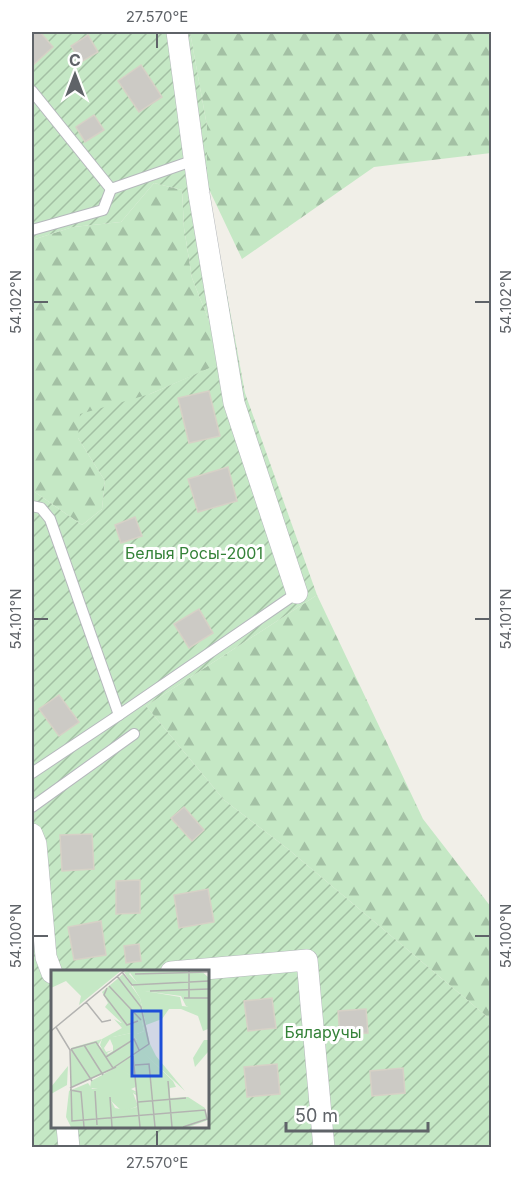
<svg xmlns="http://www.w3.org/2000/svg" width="523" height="1179" font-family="Inter,sans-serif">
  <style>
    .forest { fill: url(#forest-firs) }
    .garden { fill: url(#garden-furrows); fill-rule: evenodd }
    .building { fill: #cccac5; stroke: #d6d1c6; stroke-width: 1.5 }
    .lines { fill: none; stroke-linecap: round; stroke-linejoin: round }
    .service-casing { stroke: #b5b8bc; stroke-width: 12 }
    .minor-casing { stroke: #b5b8bc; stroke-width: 22 }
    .service { stroke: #fff; stroke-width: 10 }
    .minor { stroke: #fff; stroke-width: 21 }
    .ticks { fill: none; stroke: #5f6368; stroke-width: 2 }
    .labels { text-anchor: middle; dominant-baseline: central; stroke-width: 6; stroke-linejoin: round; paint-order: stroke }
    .park-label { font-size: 16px; fill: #348238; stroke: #fff }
    .inset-road { fill: none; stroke: #b3b3b1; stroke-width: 1.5 }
    .view { fill: #1d4ed8; fill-opacity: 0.15; stroke: #1d4ed8; stroke-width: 3 }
    .inset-edge { fill: none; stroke: #5f6368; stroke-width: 3 }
    .neatline { fill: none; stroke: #5f6368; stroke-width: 2 }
    .ticks-label { font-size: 15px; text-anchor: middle; fill: #5f6368 }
  </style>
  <defs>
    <pattern id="forest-firs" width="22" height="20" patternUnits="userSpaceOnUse" patternTransform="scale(1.5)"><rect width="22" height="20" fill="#c5e8c5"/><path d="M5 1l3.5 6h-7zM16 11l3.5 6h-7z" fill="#a3c0a4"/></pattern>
    <pattern id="garden-furrows" width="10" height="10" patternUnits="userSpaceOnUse" patternTransform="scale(1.5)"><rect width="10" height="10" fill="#c5e8c5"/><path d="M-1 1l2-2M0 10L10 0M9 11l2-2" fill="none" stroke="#a3c0a4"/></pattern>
  </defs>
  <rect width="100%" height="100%" fill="#f1efe8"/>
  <g class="forest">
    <path d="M190,32H491V153L374,167L242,259L207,185V126Z"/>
    <path d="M154,183L182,190L184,228L192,278L217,341L215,366L150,394L78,438L105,481L102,509L82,525L32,490V240L73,227L121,222Z"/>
    <path d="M317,595L423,819L491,907V1020L288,849L224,800L146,706Z"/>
  </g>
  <path class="garden" d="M32,32H190L207,126V185L245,393L317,595L146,706L224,800L288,849L491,1020V1147H32V490L82,525L102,509L105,481L78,438L80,414L150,394L214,366L217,341L192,278L184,228L182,190L154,183L121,222L73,227L32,240ZM52,972H207V1126H52Z"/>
  <g class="building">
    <path d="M32,32H40L53,47L32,66Z"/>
    <path d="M88,35L98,52L81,62L71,46Z"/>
    <path d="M141,65L162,97L139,112L118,81Z"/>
    <path d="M94,115L104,130L85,142L76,127Z"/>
    <path d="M209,391L220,436L189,443L178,398Z"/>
    <path d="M228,467L237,501L198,512L188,479Z"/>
    <path d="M135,517L142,536L121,543L115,525Z"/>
    <path d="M199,609L213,633L189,648L174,624Z"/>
    <path d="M59,695L79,722L59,736L39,709Z"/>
    <path d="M184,807L204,830L192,841L171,818Z"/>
    <path d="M92,834L94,869L62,871L60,835Z"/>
    <path d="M140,880V913L116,914V881Z"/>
    <path d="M208,889L214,922L179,928L174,895Z"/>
    <path d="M101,921L106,955L74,960L68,927Z"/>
    <path d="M139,944L141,961L126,963L124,946Z"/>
    <path d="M272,998L276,1028L248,1031L244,1001Z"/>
    <path d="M366,1009L368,1033L340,1035L338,1011Z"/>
    <path d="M277,1064L280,1094L247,1097L244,1067Z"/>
    <path d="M403,1068L405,1093L372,1096L370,1071Z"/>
  </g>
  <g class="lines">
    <defs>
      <g id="service">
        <path d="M32,91L111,189L195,160"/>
        <path d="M32,230L103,210L111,189"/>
        <path d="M32,506L41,508L50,519L119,715"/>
        <path d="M32,773L119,715L297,593"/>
        <path d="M32,807L134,734"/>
      </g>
      <g id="minor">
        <path d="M177,32L199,194L234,403L297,593"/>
        <path d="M32,834L36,844L46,957L52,973"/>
        <path d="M171,972L307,960L324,1148"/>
        <path d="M67,1126L69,1148"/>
      </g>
    </defs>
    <use href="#service" class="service-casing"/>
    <use href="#minor" class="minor-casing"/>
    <use href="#service" class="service"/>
    <use href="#minor" class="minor"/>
  </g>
  <path class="ticks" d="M157,33V48M33,302H48M475,302H490M33,619H48M475,619H490M33,936H48M475,936H490M157,1131V1146"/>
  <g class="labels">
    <g class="park-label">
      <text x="194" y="553">Белыя Росы-2001</text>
      <text x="323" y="1032">Бяларучы</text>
    </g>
  </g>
  <g transform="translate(51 970)">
    <rect width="158" height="158" fill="#f1efe8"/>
    <path d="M153,70H157V82L144,97L142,88Z" fill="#c5e8c5"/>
    <path d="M0,0H71L28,35L30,26L15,11L0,18ZM82,0L78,4L94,21L129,27L131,36L149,38L157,44V59L152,61L147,46L130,39H118L111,49L95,55L89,28L73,2ZM63,49L70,53L91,51L93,61L86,64V70L80,63L62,67V76L59,69L53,78L55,82L62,80L54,84L49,75L51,69L71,58ZM99,74L105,86L134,121L89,80ZM17,96L16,115L0,124V117ZM66,97L84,108L89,115L80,119L86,122L82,123L87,136L72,142L47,119L39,118L40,111Z" fill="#c5e8c5"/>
    <path d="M77,0H149L157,7V45L135,36L130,26L92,21ZM72,4L89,28L99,74L90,80L122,111L125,117L119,118V128L137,127L154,138L157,150L138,157H20L15,147L18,121L37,113L41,119H54L64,138L74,140L86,137V126L82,123L86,122L84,108L66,98L20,117V78L51,69L47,75L57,84L62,81V67L80,63L86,70V64L93,61L91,51L75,57L54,37L57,33L51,22Z" fill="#c5e8c5"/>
    <path class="inset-road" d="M138,0V28M71,2L81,15L158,11M84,4L158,2M58,16L90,50M56,18L53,25L76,55L87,51M99,21L158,19M133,28H158M35,32L51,52L60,50M5,57L19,80L21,151L154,140L156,149L132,157M0,61L74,0M33,75L52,105M20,79L45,72L62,98M20,79L41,111M82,86L89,157M55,87L83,69L88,80M84,95L98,94L104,157M62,98L98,74L90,37L66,6M117,111L121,157M19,118L65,97M19,120L30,122L33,157M44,121L46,155M59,127L61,157M87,132L135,128"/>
    <path class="view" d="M81,41H110V106H81Z"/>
    <rect width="158" height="158" class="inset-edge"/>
  </g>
  <rect width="523" height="1179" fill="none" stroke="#ffffff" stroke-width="66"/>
  <g transform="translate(75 75)" stroke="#ffffff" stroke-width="4.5" paint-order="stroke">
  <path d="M0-4.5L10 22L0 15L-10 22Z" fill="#5f6368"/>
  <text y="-9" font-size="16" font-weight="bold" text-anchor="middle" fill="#5f6368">С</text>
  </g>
  <path d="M286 1122v9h142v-9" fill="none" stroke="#5f6368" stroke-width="3"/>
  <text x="295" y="1122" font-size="18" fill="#5f6368" stroke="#ffffff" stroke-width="4.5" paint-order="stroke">50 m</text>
  <rect x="33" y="33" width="457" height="1113" class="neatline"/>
  <g class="ticks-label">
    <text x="157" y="22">27.570°E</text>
    <text transform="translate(16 302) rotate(-90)" y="5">54.102°N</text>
    <text transform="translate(506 302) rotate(-90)" y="5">54.102°N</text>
    <text transform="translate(16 619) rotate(-90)" y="5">54.101°N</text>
    <text transform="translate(506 619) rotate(-90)" y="5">54.101°N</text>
    <text transform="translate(16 936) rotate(-90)" y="5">54.100°N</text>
    <text transform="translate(506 936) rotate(-90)" y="5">54.100°N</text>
    <text x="157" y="1168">27.570°E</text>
  </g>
</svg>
